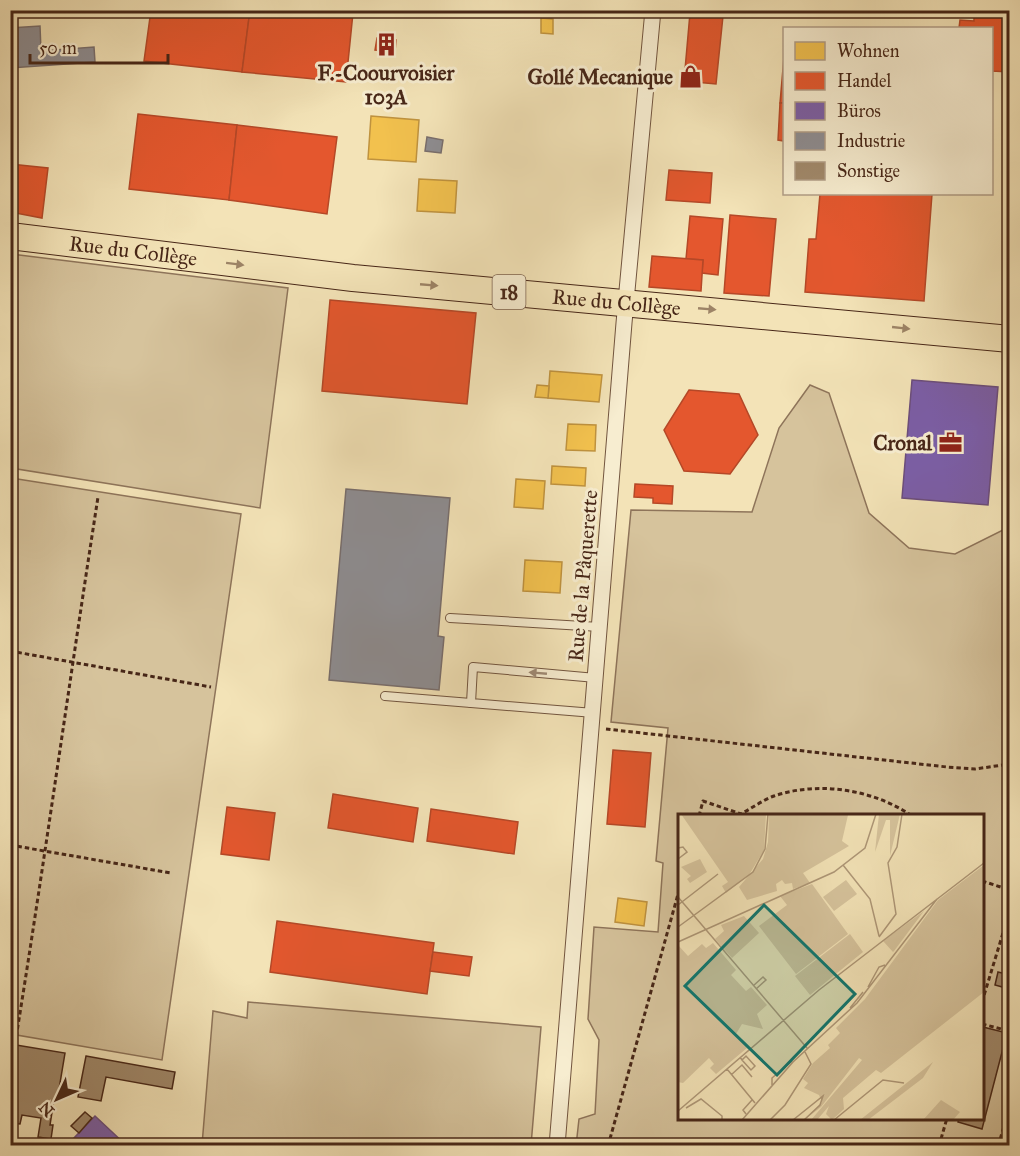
<svg xmlns="http://www.w3.org/2000/svg" width="1020" height="1156" font-family="'IM FELL Great Primer',serif">
  <style>
    .green { fill: #d6c39c; stroke: #8e745a; stroke-width: 1.5; fill-rule: evenodd }
    .homes { fill: #f2c14e; stroke: #bf923e; stroke-width: 1.5 }
    .shops { fill: #e4572e; stroke: #b54827; stroke-width: 1.5 }
    .offices { fill: #7b5ea7; stroke: #6b4d7c; stroke-width: 1.5 }
    .industry { fill: #8d8d92; stroke: #786e6d; stroke-width: 1.5 }
    .building { fill: #a0886a; stroke: #472617; stroke-width: 1.5 }
    .lines { fill: none; stroke-linecap: round; stroke-linejoin: round }
    .lane-casing { stroke: #72553f; stroke-width: 10 }
    .street-casing { stroke: #72553f; stroke-width: 17 }
    .primary-casing { stroke: #472617; stroke-width: 28 }
    .path { stroke: #472617; stroke-width: 3; stroke-dasharray: 4.5 3; stroke-linecap: butt }
    .lane { stroke: #f7edd0; stroke-width: 8 }
    .street { stroke: #f7edd0; stroke-width: 15 }
    .primary { stroke: #f3e3b7; stroke-width: 26 }
    .oneway { fill: #9d8467 }
    .oneway2 { fill: #9f8a74 }
    .labels { text-anchor: middle; dominant-baseline: central; stroke-width: 6; stroke-linejoin: round; paint-order: stroke }
    .shield { fill: #f7edd0; stroke: #7c624e; stroke-width: 1.5 }
    .shield-label { font-size: 20px; font-weight: bold; fill: #472617 }
    .poi-label { font-size: 21px; font-weight: bold; fill: #472617; stroke: #f7edd0; text-anchor: end }
    .street-label { font-size: 21px; fill: #472617; stroke: #f7edd0 }
    .inset-road { fill: none; stroke: #ae9777; stroke-width: 1.5 }
    .view { fill: #0f766e; fill-opacity: 0.15; stroke: #0f766e; stroke-width: 3 }
    .inset-edge { fill: none; stroke: #472617; stroke-width: 3 }
  </style>
  <rect width="100%" height="100%" fill="#f3e3b7"/>
  <filter id="stains"><feTurbulence type="fractalNoise" baseFrequency=".00333" numOctaves="4"/><feColorMatrix values="0 0 0 0 .2 0 0 0 0 .09 0 0 0 0 .02 0 0 0 .5 -.17"/></filter>
  <radialGradient id="worn" r=".72"><stop offset=".6" stop-color="#630" stop-opacity="0"/><stop offset="1" stop-color="#630" stop-opacity=".3"/></radialGradient>
  <g class="green">
    <path d="M11,254L288,288L260,508L11,468Z"/>
    <path d="M810,385L829,393L869,513L909,548L955,554L1009,527V1145L576,1146L579,1119L595,1114L599,1040L588,1019L594,927L658,932L663,863L656,861L668,728L611,722L631,510L752,512L779,428ZM680,816H982V1118H680Z"/>
    <path d="M11,478L241,514L162,1060L11,1034Z"/>
    <path d="M248,1002L541,1027L531,1145H202L213,1011L247,1018Z"/>
  </g>
  <g class="homes">
    <path d="M541,18L553,19V34L541,33Z"/>
    <path d="M371,116L419,120L416,162L368,159Z"/>
    <path d="M419,179L457,181L455,213L417,211Z"/>
    <path d="M550,371L602,375L599,402L548,398Z"/>
    <path d="M537,385L549,386L548,398L535,397Z"/>
    <path d="M568,424L596,425L595,451L566,450Z"/>
    <path d="M552,466L586,468L585,486L551,484Z"/>
    <path d="M516,479L545,481L543,509L514,507Z"/>
    <path d="M525,560L562,562L560,593L523,591Z"/>
    <path d="M618,898L647,902L644,926L615,922Z"/>
  </g>
  <g class="shops">
    <path d="M151,10H250L242,72L144,61Z"/>
    <path d="M250,10H319L353,13L346,82L242,72Z"/>
    <path d="M690,13L723,16L716,84L684,81Z"/>
    <path d="M974,14L1010,17V72L992,71V28H959L960,20L974,21Z"/>
    <path d="M377,38L396,40L395,52L375,50Z"/>
    <path d="M784,57V103H780Z"/>
    <path d="M780,103H784V141L778,140Z"/>
    <path d="M138,114L237,125L229,200L129,189Z"/>
    <path d="M237,125L337,137L327,214L229,200Z"/>
    <path d="M10,164L48,168L42,218L10,212Z"/>
    <path d="M669,170L712,173L710,203L666,200Z"/>
    <path d="M820,194H932L924,301L805,292L809,239H816Z"/>
    <path d="M730,215L776,219L769,296L724,293Z"/>
    <path d="M690,216L723,219L718,275L702,273L703,260L686,259Z"/>
    <path d="M652,256L703,260L701,291L649,287Z"/>
    <path d="M330,300L476,313L467,404L322,391Z"/>
    <path d="M689,390L739,394L758,435L730,474L684,471L664,430Z"/>
    <path d="M635,484L673,486L672,504L653,503V498L634,497Z"/>
    <path d="M613,750L651,753L645,827L607,824Z"/>
    <path d="M333,794L418,808L413,842L328,828Z"/>
    <path d="M227,807L275,813L269,860L221,854Z"/>
    <path d="M431,809L518,822L514,854L427,841Z"/>
    <path d="M277,921L434,943L427,994L270,972Z"/>
    <path d="M433,952L472,957L469,976L430,971Z"/>
  </g>
  <g class="offices">
    <path d="M912,380L998,387L988,505L902,498Z"/>
    <path d="M95,1116L127,1146H80L73,1139Z"/>
  </g>
  <g class="industry">
    <path d="M40,26L41,51L94,47L95,62L10,68V28Z"/>
    <path d="M427,137L443,140L441,153L425,151Z"/>
    <path d="M346,489L450,498L438,636L444,637L439,690L329,680Z"/>
  </g>
  <g class="building">
    <path d="M998,972L1010,975L1006,988L995,985Z"/>
    <path d="M983,1027L1007,1033L982,1129L958,1122L959,1118H982Z"/>
    <path d="M10,1044L65,1053L57,1101L54,1100L50,1125H53L51,1139L38,1137L41,1118L22,1115L20,1124L10,1123Z"/>
    <path d="M86,1056L175,1072L172,1089L106,1077L101,1101L78,1097Z"/>
    <path d="M85,1112L92,1118L79,1133L71,1126Z"/>
  </g>
  <g class="lines">
    <defs>
      <g id="lane">
        <path d="M854,10H955"/>
        <path d="M450,618L600,627"/>
        <path d="M385,696L471,703"/>
        <path d="M594,713L471,703L473,667L596,678"/>
      </g>
      <path id="street" d="M557,1146L624,323L653,10"/>
      <g id="primary">
        <path id="s1" d="M10,236L353,278L1010,339"/>
      </g>
    </defs>
    <use href="#lane" class="lane-casing"/>
    <use href="#street" class="street-casing"/>
    <use href="#primary" class="primary-casing"/>
    <g class="path">
      <path d="M10,651L211,687"/>
      <path d="M606,729L947,767L975,769L1010,764"/>
      <path d="M699,816L703,801L741,814C752,808 763,800 774,796C818,781 873,789 912,816"/>
      <path d="M10,845L171,873"/>
      <path d="M982,881L1010,890"/>
      <path d="M982,1002L1010,910"/>
      <path d="M982,1024L1009,1031L1010,1033"/>
      <path d="M10,1037L16,1038C45,858 70,677 98,497"/>
      <path d="M608,1146L680,887"/>
      <path d="M939,1146L947,1118"/>
      <path d="M998,1146L1010,1107"/>
    </g>
    <use href="#lane" class="lane"/>
    <use href="#street" class="street"/>
    <use href="#primary" class="primary"/>
  </g>
  <defs><path id="oneway-solid" d="M-6-.8H1V-3.2L6.5 0L1 3.2V.8H-6Z" transform="scale(1.5)"/></defs>
  <g class="oneway">
    <use href="#oneway-solid" transform="translate(235 264) rotate(7)"/>
    <use href="#oneway-solid" transform="translate(429 285) rotate(5)"/>
    <use href="#oneway-solid" transform="translate(707 309) rotate(5)"/>
    <use href="#oneway-solid" transform="translate(901 328) rotate(6)"/>
  </g>
  <use class="oneway2" href="#oneway-solid" transform="translate(538 673) rotate(-175)"/>
  <defs>
    <symbol id="building-bare" viewBox="-9 -9 18 18"><path d="M-4-6H4V6H1V3H-1V6H-4ZM-2.5-4.3h1.7v1.8h-1.7ZM.8-4.3h1.7v1.8H.8ZM-2.5-1h1.7V.8h-1.7ZM.8-1h1.7V.8H.8Z" fill="#8f2418" stroke="#f7edd0" stroke-width="2.5" paint-order="stroke"/></symbol>
    <symbol id="shop-bare" viewBox="-9 -9 18 18"><path d="M-5-2.5h2.3a2.7 3.5 0 0 1 5.4 0H5L5.5 6h-11ZM-1.5-2.5h3a1.5 2.3 0 0 0-3 0Z" fill="#8f2418" stroke="#f7edd0" stroke-width="2.5" paint-order="stroke"/></symbol>
    <symbol id="office-bare" viewBox="-9 -9 18 18"><path d="M-6-3h4V-5.5h4V-3h4V5H-6ZM-1-4.5V-3h2v-1.5ZM-6 0V1H6V0Z" fill="#8f2418" stroke="#f7edd0" stroke-width="2.5" paint-order="stroke"/></symbol>
  </defs>
  <g fill-rule="evenodd">
    <use href="#building-bare" x="370" y="28" width="33" height="33"/>
    <use href="#shop-bare" x="674" y="60" width="33" height="33"/>
    <use href="#office-bare" x="934" y="426" width="33" height="33"/>
  </g>
  <g class="labels">
    <rect class="shield" x="492.5" y="275" width="33" height="34" rx="4.5"/>
    <g class="shield-label">
      <text x="509" y="292">18</text>
    </g>
    <g class="poi-label">
      <text x="386" y="73" text-anchor="middle">F.-Coourvoisier<tspan x="386" dy="24">103A</tspan></text>
      <text x="673" y="77">Gollé Mecanique</text>
      <text x="932" y="443">Cronal</text>
    </g>
    <g class="street-label">
      <text stroke="none"><textPath href="#s1" startOffset="124">Rue du Collège</textPath></text>
      <text stroke="none"><textPath href="#s1" startOffset="610">Rue du Collège</textPath></text>
      <text transform="translate(583 576) rotate(-85)">Rue de la Pâquerette</text>
    </g>
  </g>
  <g transform="translate(678 814)">
    <rect width="306" height="306" fill="#f3e3b7"/>
    <path d="M3,0H88L86,36L71,61L48,79L44,72L50,68ZM91,0H196L170,1L164,27L171,32L125,59L132,69L115,75L114,69L107,70L104,66L98,70L99,77L69,86L61,73L85,45L90,28ZM201,0H222L212,42V6H208L197,38ZM22,45L29,58L12,69L9,65L13,62L3,53ZM306,51V178L203,259L198,256L165,284L166,295L154,306L148,300L151,292L139,306H133L184,246L181,244L143,293L126,306L144,288L141,281L126,274L130,269L125,265L135,249L152,234L150,231L162,219L158,214L187,185L260,86ZM168,66L179,80L156,97L145,83ZM134,70L170,120L118,160L81,112L109,91L102,82ZM246,97L216,137L215,138L205,127ZM66,102L81,119L54,144L37,125L46,117L43,111ZM172,120L185,138L132,181L117,162ZM35,129L58,156L53,161L68,177L73,173L89,191L79,200L85,215L64,210L58,220L69,234L38,260L32,254L36,250L31,244L5,269L0,268V131L10,142L24,130L28,134ZM255,248L245,264L190,306H182ZM263,286L282,298L275,306H245Z" fill="#d6c39c"/>
    <path class="inset-road" d="M0,34L5,33L9,38L0,45M165,51L192,85L201,122M0,83L129,234M0,91L40,60M0,113L75,58L87,35L90,0M201,123L218,100L210,49L219,33L224,0M0,128L156,58L187,34L198,0M75,172L85,163L88,166L78,175M190,173L201,153L207,151M172,194L185,178M62,243L64,246L73,256L77,252L68,242L64,246M49,255L77,289M53,261L64,251L74,263M94,271V264L114,247M8,294L23,285L44,302V306M0,297L141,176L306,49M68,300L65,296L74,286M64,306L115,248L179,189L259,85M92,306L107,291L133,250L127,238M115,306L145,282L142,291L126,306M156,306L205,266L226,269"/>
    <path class="view" d="M86,91L177,180L99,261L7,172Z"/>
    <rect width="306" height="306" class="inset-edge"/>
  </g>
  <rect width="1020" height="1156" fill="none" stroke="#f3e3b7" stroke-width="36"/>
  <rect x="12" y="12" width="996" height="1132" fill="none" stroke="#472617" stroke-width="3"/>
  <rect x="18" y="18" width="984" height="1120" fill="none" stroke="#472617" stroke-width="1.5"/>
  <rect x="783" y="27" width="210" height="168" fill="#f7edd0" stroke="#b19d86" stroke-width="1.5"/>
  <rect x="795" y="42" width="30" height="18" fill="#f2c14e" stroke="#b19d86" stroke-width="1.5"/>
  <text x="837" y="57" font-size="18" fill="#472617">Wohnen</text>
  <rect x="795" y="72" width="30" height="18" fill="#e4572e" stroke="#b19d86" stroke-width="1.5"/>
  <text x="837" y="87" font-size="18" fill="#472617">Handel</text>
  <rect x="795" y="102" width="30" height="18" fill="#7b5ea7" stroke="#b19d86" stroke-width="1.5"/>
  <text x="837" y="117" font-size="18" fill="#472617">Büros</text>
  <rect x="795" y="132" width="30" height="18" fill="#8d8d92" stroke="#b19d86" stroke-width="1.5"/>
  <text x="837" y="147" font-size="18" fill="#472617">Industrie</text>
  <rect x="795" y="162" width="30" height="18" fill="#a0886a" stroke="#b19d86" stroke-width="1.5"/>
  <text x="837" y="177" font-size="18" fill="#472617">Sonstige</text>
  <g transform="translate(57 1099) rotate(226)" stroke="#f7edd0" stroke-width="4.5" paint-order="stroke">
  <path d="M0-4.5L10 22L0 15L-10 22Z" fill="#472617"/>
  <text y="-9" font-size="16" font-weight="bold" text-anchor="middle" fill="#472617">N</text>
  </g>
  <path d="M30 54v9h138v-9" fill="none" stroke="#472617" stroke-width="3"/>
  <text x="39" y="54" font-size="18" fill="#472617" stroke="#f7edd0" stroke-width="4.5" paint-order="stroke">50 m</text>
  <rect width="100%" height="100%" filter="url(#stains)"/>
  <rect width="100%" height="100%" fill="url(#worn)"/>
</svg>
